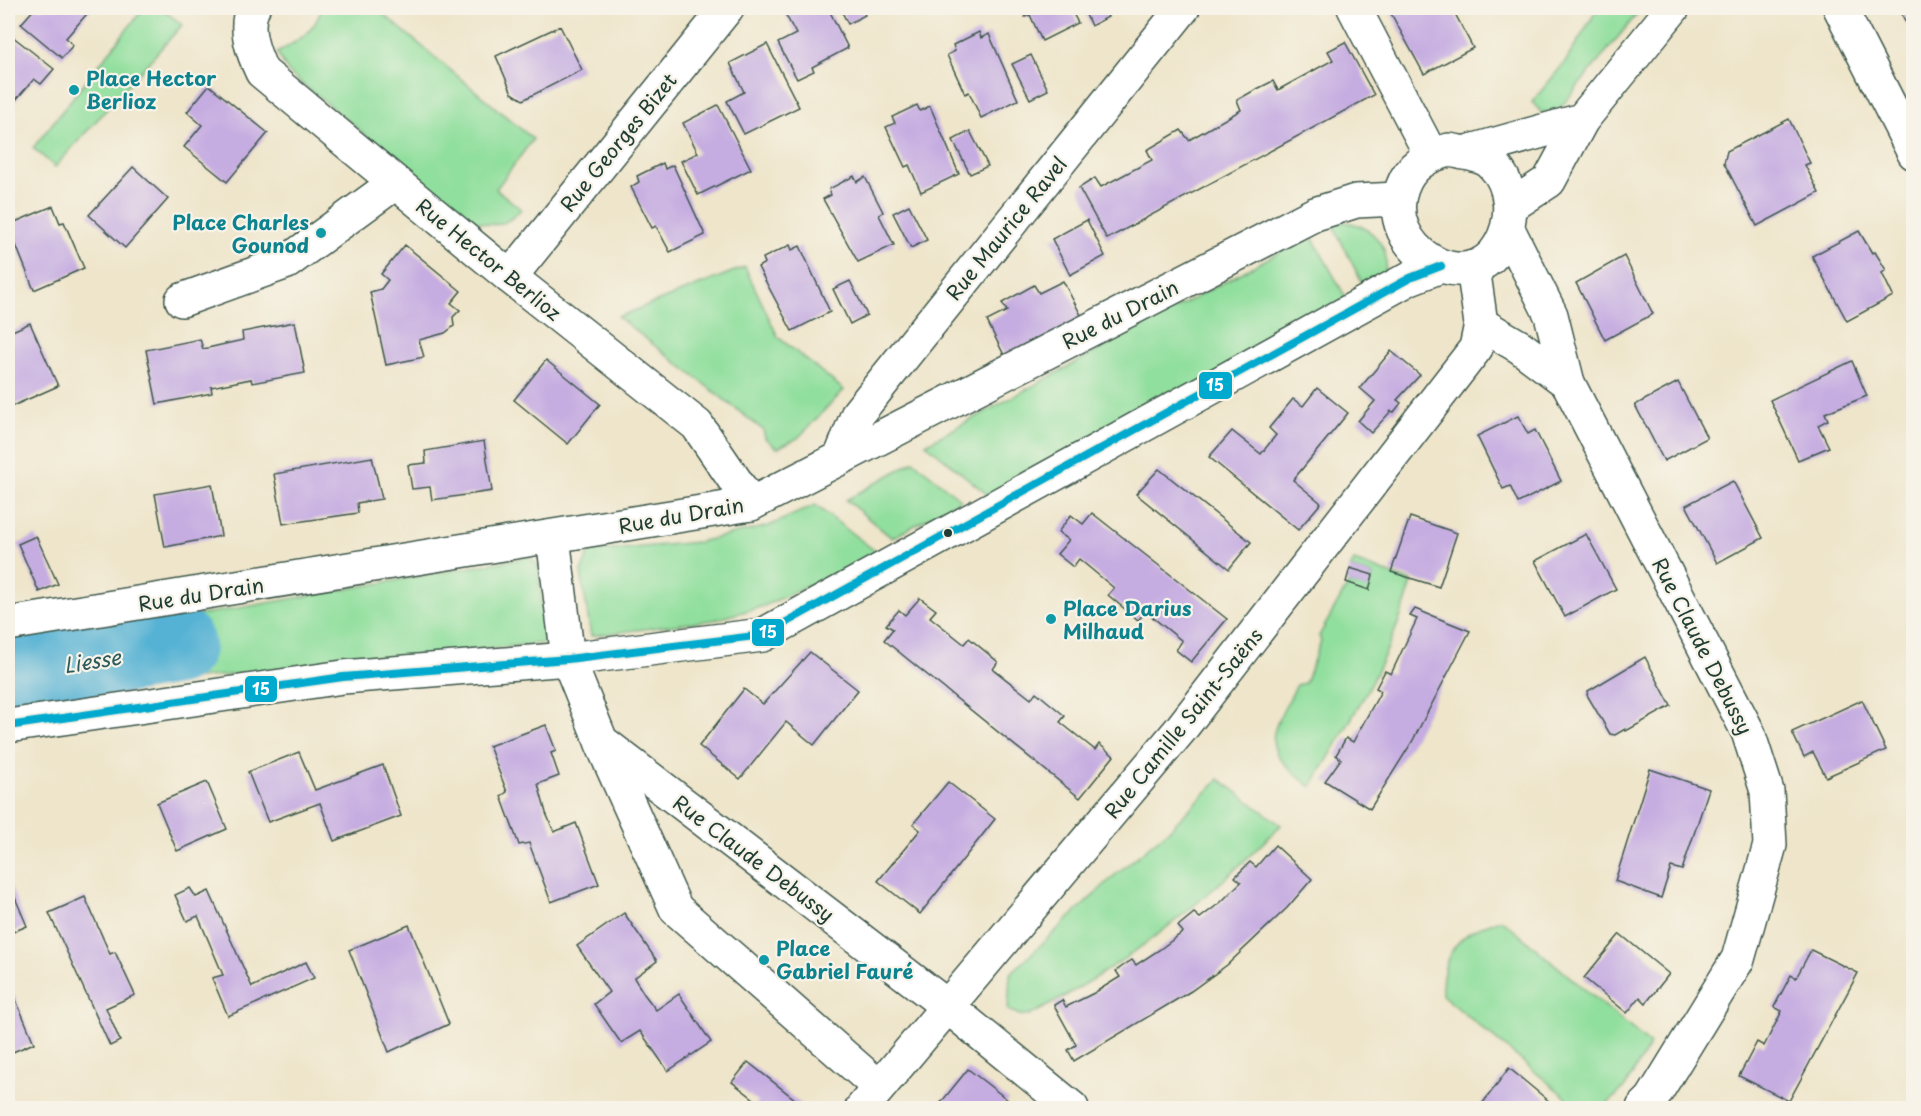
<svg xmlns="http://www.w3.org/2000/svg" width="1921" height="1116" font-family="'Playpen Sans',sans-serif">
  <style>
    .green { fill: #91df9e; stroke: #588e69; stroke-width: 1.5 }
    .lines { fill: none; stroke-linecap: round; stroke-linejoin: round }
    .river { stroke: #56b2d4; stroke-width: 78 }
    .building { fill: #c5ace1 }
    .street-casing { stroke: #3e564a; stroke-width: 36 }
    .secondary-casing { stroke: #3e564a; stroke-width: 36 }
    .street { stroke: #fff; stroke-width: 33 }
    .secondary { stroke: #fff; stroke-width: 33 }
    .bus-1-casing { stroke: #f7f3e8; stroke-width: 12 }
    .bus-1 { stroke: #00a9ce; stroke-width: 8 }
    .culture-dot { fill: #0f9aa8; stroke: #f7f3e8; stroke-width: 2 }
    .bus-dot { fill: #1f3d34; stroke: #f7f3e8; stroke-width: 2 }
    .labels { text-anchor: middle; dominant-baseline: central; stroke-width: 4.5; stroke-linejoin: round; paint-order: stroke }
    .culture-label { font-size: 20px; font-weight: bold; fill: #0d838f; stroke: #f7f3e8; text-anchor: start }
    .street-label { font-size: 20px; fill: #1f3d34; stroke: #f7f3e8 }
    .water-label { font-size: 21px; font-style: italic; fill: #2d5a5c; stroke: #f7f3e8 }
    .line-badge { stroke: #f7f3e8; stroke-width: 2 }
    .badge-label { font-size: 16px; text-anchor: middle; font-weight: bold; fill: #fff }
  </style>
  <rect width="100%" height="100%" fill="#f7f3e8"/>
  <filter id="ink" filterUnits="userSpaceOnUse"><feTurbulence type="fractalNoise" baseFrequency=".0167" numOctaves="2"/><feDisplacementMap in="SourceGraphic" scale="12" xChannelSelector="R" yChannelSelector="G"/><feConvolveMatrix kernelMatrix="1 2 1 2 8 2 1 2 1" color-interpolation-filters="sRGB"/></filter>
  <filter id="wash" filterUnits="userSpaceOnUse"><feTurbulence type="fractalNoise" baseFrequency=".008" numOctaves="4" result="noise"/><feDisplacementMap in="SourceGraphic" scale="24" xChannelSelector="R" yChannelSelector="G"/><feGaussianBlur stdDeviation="1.35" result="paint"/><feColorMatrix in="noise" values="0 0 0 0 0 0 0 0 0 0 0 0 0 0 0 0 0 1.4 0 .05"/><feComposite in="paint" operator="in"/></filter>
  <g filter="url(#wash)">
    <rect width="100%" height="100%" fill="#eee5ca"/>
    <g class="green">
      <path d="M144,8H170L166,12L182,25L55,167L33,148Z"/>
      <path d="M322,8H376L533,139L496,189L521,209C505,228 494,227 471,220L289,73L277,53C299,40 314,33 322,8Z"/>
      <path d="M1598,8H1642L1561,107L1552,113L1541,112L1532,102L1566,61Z"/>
      <path d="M1339,222C1367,220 1399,250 1381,279C1378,284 1371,289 1367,293L1333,225Z"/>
      <path d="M1311,235L1350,305L988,495L926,444Z"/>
      <path d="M745,267L778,337L844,390L798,438L777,448L765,438L763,430L618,317Z"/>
      <path d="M914,461L961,500L892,538L846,500Z"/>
      <path d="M815,505L879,554L764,606L714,620L591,636L581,572L589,552L698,542L769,526Z"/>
      <path d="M529,557L539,566L544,643L170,681L164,621Z"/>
      <path d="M1354,561L1412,582C1391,656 1351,721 1311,787C1258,746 1268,739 1297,685L1305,683L1321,641L1319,636L1349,583L1369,589L1373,575L1350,568Z"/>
      <path d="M1219,779L1281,825C1207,901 1124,967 1029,1016L1020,1015L1008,1010L1010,974L1115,875L1168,831Z"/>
      <path d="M1502,920L1650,1044L1625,1087L1603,1108H1579L1442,995C1441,952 1461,929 1502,920Z"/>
    </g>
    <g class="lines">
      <path class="river" d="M8,674L176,646"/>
    </g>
    <g id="blocks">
      <g class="building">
        <path d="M35,8H92L66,38L73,45L62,58L21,24Z"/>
        <path d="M782,8H828L848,48L812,67L814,71L797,79L778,43L796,34Z"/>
        <path d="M840,8H861L865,15L848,24Z"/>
        <path d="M1021,8H1070L1078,23L1042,41L1030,15L1025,17Z"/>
        <path d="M1083,8H1104L1108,17L1091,26Z"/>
        <path d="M1388,8H1452L1473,48L1424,74Z"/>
        <path d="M1902,8H1914V38L1899,9Z"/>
        <path d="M560,26L582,70L523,100L512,93L496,56Z"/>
        <path d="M979,32L981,38L989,34L1018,100L981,118L969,92L965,94L947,55L955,51L953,45Z"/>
        <path d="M12,36L54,69L41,84L34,79L8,109V42Z"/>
        <path d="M1345,42L1374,95L1107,239L1079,188L1095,178L1101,187L1152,160L1147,150L1181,130L1189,140L1241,110L1237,100L1255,90L1273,81L1278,90L1333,60L1328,51Z"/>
        <path d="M767,44L799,107L744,134L727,101L744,92L730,63Z"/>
        <path d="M1031,55L1048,90L1030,99L1012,64Z"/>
        <path d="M209,85L268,133L227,182L184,147L202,125L187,112Z"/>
        <path d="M718,105L751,169L698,195L681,161L698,153L683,123Z"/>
        <path d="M917,105L920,111L930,106L959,174L921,192L909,165L905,167L886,127L895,123L892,117Z"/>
        <path d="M1789,119L1810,163L1805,165L1819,193L1757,226L1724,163L1727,151Z"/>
        <path d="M970,131L988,166L970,174L953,140Z"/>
        <path d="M663,163L665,169L673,165L705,235L670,252L656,226L652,228L631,187L639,182L637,176Z"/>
        <path d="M133,167L168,199L125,248L89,215Z"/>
        <path d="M854,176L857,182L865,177L883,212L879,215L894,245L858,262L823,199L831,195L829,189Z"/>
        <path d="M909,205L927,240L911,248L893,213Z"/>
        <path d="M53,206L60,223L64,222L84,268L34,290L8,225Z"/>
        <path d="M1087,220L1105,256L1070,275L1052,239Z"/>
        <path d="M1859,231L1872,253L1875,252L1886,270L1882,273L1893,296L1847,321L1812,256Z"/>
        <path d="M405,245L461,291L451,303L460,310L453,317L454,326L445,333L419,340L424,357L386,365L370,292L381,289L388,280L381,274Z"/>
        <path d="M790,245L792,250L800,246L830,312L792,331L758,267L765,263L763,258Z"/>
        <path d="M1624,256L1653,314L1605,340L1576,283Z"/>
        <path d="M850,281L867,315L850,324L833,289Z"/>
        <path d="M1063,281L1083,319L1007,361L987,321L1007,311L1002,303L1034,285L1039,293Z"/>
        <path d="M295,322L305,373L252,383L251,379L211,387L212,393L157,404L146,350L200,339L203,349L243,340L242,332Z"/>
        <path d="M30,323L58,386L8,408V333Z"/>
        <path d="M1391,351L1420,375L1397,400L1401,403L1394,412L1391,411L1371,433L1358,421L1375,401L1360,388Z"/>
        <path d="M546,360L600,404L568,444L514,400Z"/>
        <path d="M1852,361L1867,396L1825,413L1828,420L1818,425L1829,447L1798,460L1770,400Z"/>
        <path d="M1678,382L1707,438L1664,461L1635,405Z"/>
        <path d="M1317,388L1348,413L1293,480L1321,503L1298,530L1209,457L1232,431L1261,454L1276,435L1269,428L1293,399L1303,406Z"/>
        <path d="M1518,416L1528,434L1535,430L1561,481L1518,503L1510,486L1503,489L1477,436Z"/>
        <path d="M484,441L492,491L432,500L430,487L412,489L408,465L426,463L425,451Z"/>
        <path d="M372,457L382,499L357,503L358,513L283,524L274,474Z"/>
        <path d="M1159,469L1251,542L1229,569L1136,494Z"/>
        <path d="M1733,481L1763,538L1717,563L1686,505Z"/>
        <path d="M212,484L221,536L165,547L155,494Z"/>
        <path d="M1092,513L1227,619L1191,662L1176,650L1182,641L1146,612L1138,620L1108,595L1114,588L1079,559L1073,567L1057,554L1069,540L1058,532L1071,515L1083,524Z"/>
        <path d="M1410,517L1457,533L1439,587L1391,572Z"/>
        <path d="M1586,534L1616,589L1565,617L1535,561Z"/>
        <path d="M36,536L58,584L39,592L18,544Z"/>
        <path d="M1350,568L1373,575L1369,590L1346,582Z"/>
        <path d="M920,598L936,610L930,617L964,644L969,638L998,662L993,669L1031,699L1036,692L1065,716L1060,722L1095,750L1099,744L1114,756L1080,798L884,640L893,629L886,625L899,610L905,615Z"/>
        <path d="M1415,609L1470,631L1412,742L1370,809L1325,781L1341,759L1336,755L1346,738L1353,742L1381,691L1376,688L1385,671L1391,674L1417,619L1410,616Z"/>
        <path d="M810,652L858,690L814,745L786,722L740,779L699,746L744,689L763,704Z"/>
        <path d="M1645,657L1671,706L1626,731L1625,729L1615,735L1610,734L1587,695L1588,691Z"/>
        <path d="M1862,700L1886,750L1826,777L1813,752L1804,757L1792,732Z"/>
        <path d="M546,725L556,751L551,753L559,776L538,784L546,813L554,832L576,823L599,884L551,902L529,843L519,845L501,796L507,792L489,746Z"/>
        <path d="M299,752L315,790L383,765L401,816L334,841L320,803L268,822L248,772Z"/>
        <path d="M1650,769L1709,789L1682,870L1671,867L1661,898L1615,881Z"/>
        <path d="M207,782L227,829L177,851L157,803Z"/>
        <path d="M948,782L995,819L920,914L878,881L920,830L913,824Z"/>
        <path d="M1275,845L1312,879L1287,908L1227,965L1191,991L1074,1061L1068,1050L1076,1045L1054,1005L1062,1000L1066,1007L1094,993L1120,977L1116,971L1123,966L1132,960L1136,965L1159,950L1183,932L1178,926L1194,913L1200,918L1221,902L1241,882L1235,877L1250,862L1256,867Z"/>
        <path d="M8,881L27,926L8,934Z"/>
        <path d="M190,888L196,897L209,891L252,987L306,962L314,978L228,1016L212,978L223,975L198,916L187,921L175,895Z"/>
        <path d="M85,897L110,954L115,952L135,995L106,1008L120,1041L110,1046L49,913Z"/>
        <path d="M624,913L657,961L634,978L644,994L656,1010L679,994L711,1042L668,1071L640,1031L621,1043L594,1004L609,992L577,946Z"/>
        <path d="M409,925L449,1024L389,1052L349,950Z"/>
        <path d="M1620,934L1669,974L1646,1003L1640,997L1627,1013L1584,978Z"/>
        <path d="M1811,950L1858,973L1789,1101L1739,1076L1757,1042L1764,1046L1782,1011L1774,1007L1791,975L1796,978Z"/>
        <path d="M14,995L34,1043L8,1054V997Z"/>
        <path d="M748,1062L806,1108H752L758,1102L732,1082Z"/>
        <path d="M1509,1068L1550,1102L1545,1108H1479Z"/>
        <path d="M968,1069L1008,1100L1001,1108H941L938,1106Z"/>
      </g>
    </g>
  </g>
  <g filter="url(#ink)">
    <use href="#blocks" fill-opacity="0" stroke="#3e564a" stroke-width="1.5"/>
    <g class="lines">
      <defs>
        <g id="street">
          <path d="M253,8C243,28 253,53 262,72L510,277L697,425L751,504"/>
          <path d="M1354,8L1431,155"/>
          <path d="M1449,150C1463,153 1482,154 1492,164C1514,185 1514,221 1500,245C1467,302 1380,248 1402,188C1410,165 1427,156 1449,150Z"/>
          <path d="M1464,153L1582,120"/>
          <path d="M1511,206L1549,181L1582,120L1673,8"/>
          <path d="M1508,229L1551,315L1568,383"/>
          <path d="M510,277L727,8"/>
          <path d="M182,300L287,262L395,183"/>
          <path d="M1481,324L1520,347L1568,383L1748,732L1767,791L1770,845L1738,959L1652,1099L1643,1108"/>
          <path d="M841,456L858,413L1183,8"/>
          <path d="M553,537L568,659L601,741L947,1006L1072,1108"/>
          <path d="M8,624L751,504L1315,214L1356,201L1398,199"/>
          <path d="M8,726L343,677L568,659L763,635L1410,278L1441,266"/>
          <path d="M602,744L676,909L879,1087"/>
          <path d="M862,1108L1180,730L1476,348L1481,324L1473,267"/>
        </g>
        <path id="secondary" d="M1840,8L1914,153"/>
      </defs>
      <use href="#street" class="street-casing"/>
      <use href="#secondary" class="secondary-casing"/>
      <use href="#street" class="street"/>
      <use href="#secondary" class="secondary"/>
      <defs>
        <path id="bus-1" d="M8,726L343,677L568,659L763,635L1410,278L1441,266"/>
      </defs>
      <use href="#bus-1" class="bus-1-casing"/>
      <use href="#bus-1" class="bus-1"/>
    </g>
  </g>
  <g class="culture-dot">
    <circle cx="74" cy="90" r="6"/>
    <circle cx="321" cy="233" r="6"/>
    <circle cx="1051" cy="619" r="6"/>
    <circle cx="764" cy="960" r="6"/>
  </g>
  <circle class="bus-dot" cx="948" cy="533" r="5"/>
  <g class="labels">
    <g class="culture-label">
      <text x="86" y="78">Place Hector<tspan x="86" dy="23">Berlioz</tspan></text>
      <text x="309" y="222" text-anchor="end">Place Charles<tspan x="309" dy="23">Gounod</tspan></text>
      <text x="1063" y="608">Place Darius<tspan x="1063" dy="23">Milhaud</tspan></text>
      <text x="776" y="948">Place<tspan x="776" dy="23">Gabriel Fauré</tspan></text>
    </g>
    <g class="street-label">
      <text transform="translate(618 142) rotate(-51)">Rue Georges Bizet</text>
      <text transform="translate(1006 228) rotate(-51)">Rue Maurice Ravel</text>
      <text transform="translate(489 259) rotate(39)">Rue Hector Berlioz</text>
      <text transform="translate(1120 314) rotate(-27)">Rue du Drain</text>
      <text transform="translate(681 515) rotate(-10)">Rue du Drain</text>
      <text transform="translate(201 594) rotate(-9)">Rue du Drain</text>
      <text transform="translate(1703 646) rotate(63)">Rue Claude Debussy</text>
      <text transform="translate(1183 723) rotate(-51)">Rue Camille Saint-Saëns</text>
      <text transform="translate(754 858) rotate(37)">Rue Claude Debussy</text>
    </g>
    <g class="water-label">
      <text transform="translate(92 660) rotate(-9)">Liesse</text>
    </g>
  </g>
  <g class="line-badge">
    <rect x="1198" y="371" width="35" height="29" rx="6" fill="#00a9ce"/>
    <rect x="751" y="618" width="34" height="29" rx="6" fill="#00a9ce"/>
    <rect x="244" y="675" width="34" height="28" rx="6" fill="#00a9ce"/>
  </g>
  <g class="badge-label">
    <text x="1215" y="391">15</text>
    <text x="768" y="638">15</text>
    <text x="261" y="695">15</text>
  </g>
  <rect width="1921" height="1116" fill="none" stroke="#f7f3e8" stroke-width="30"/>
</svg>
